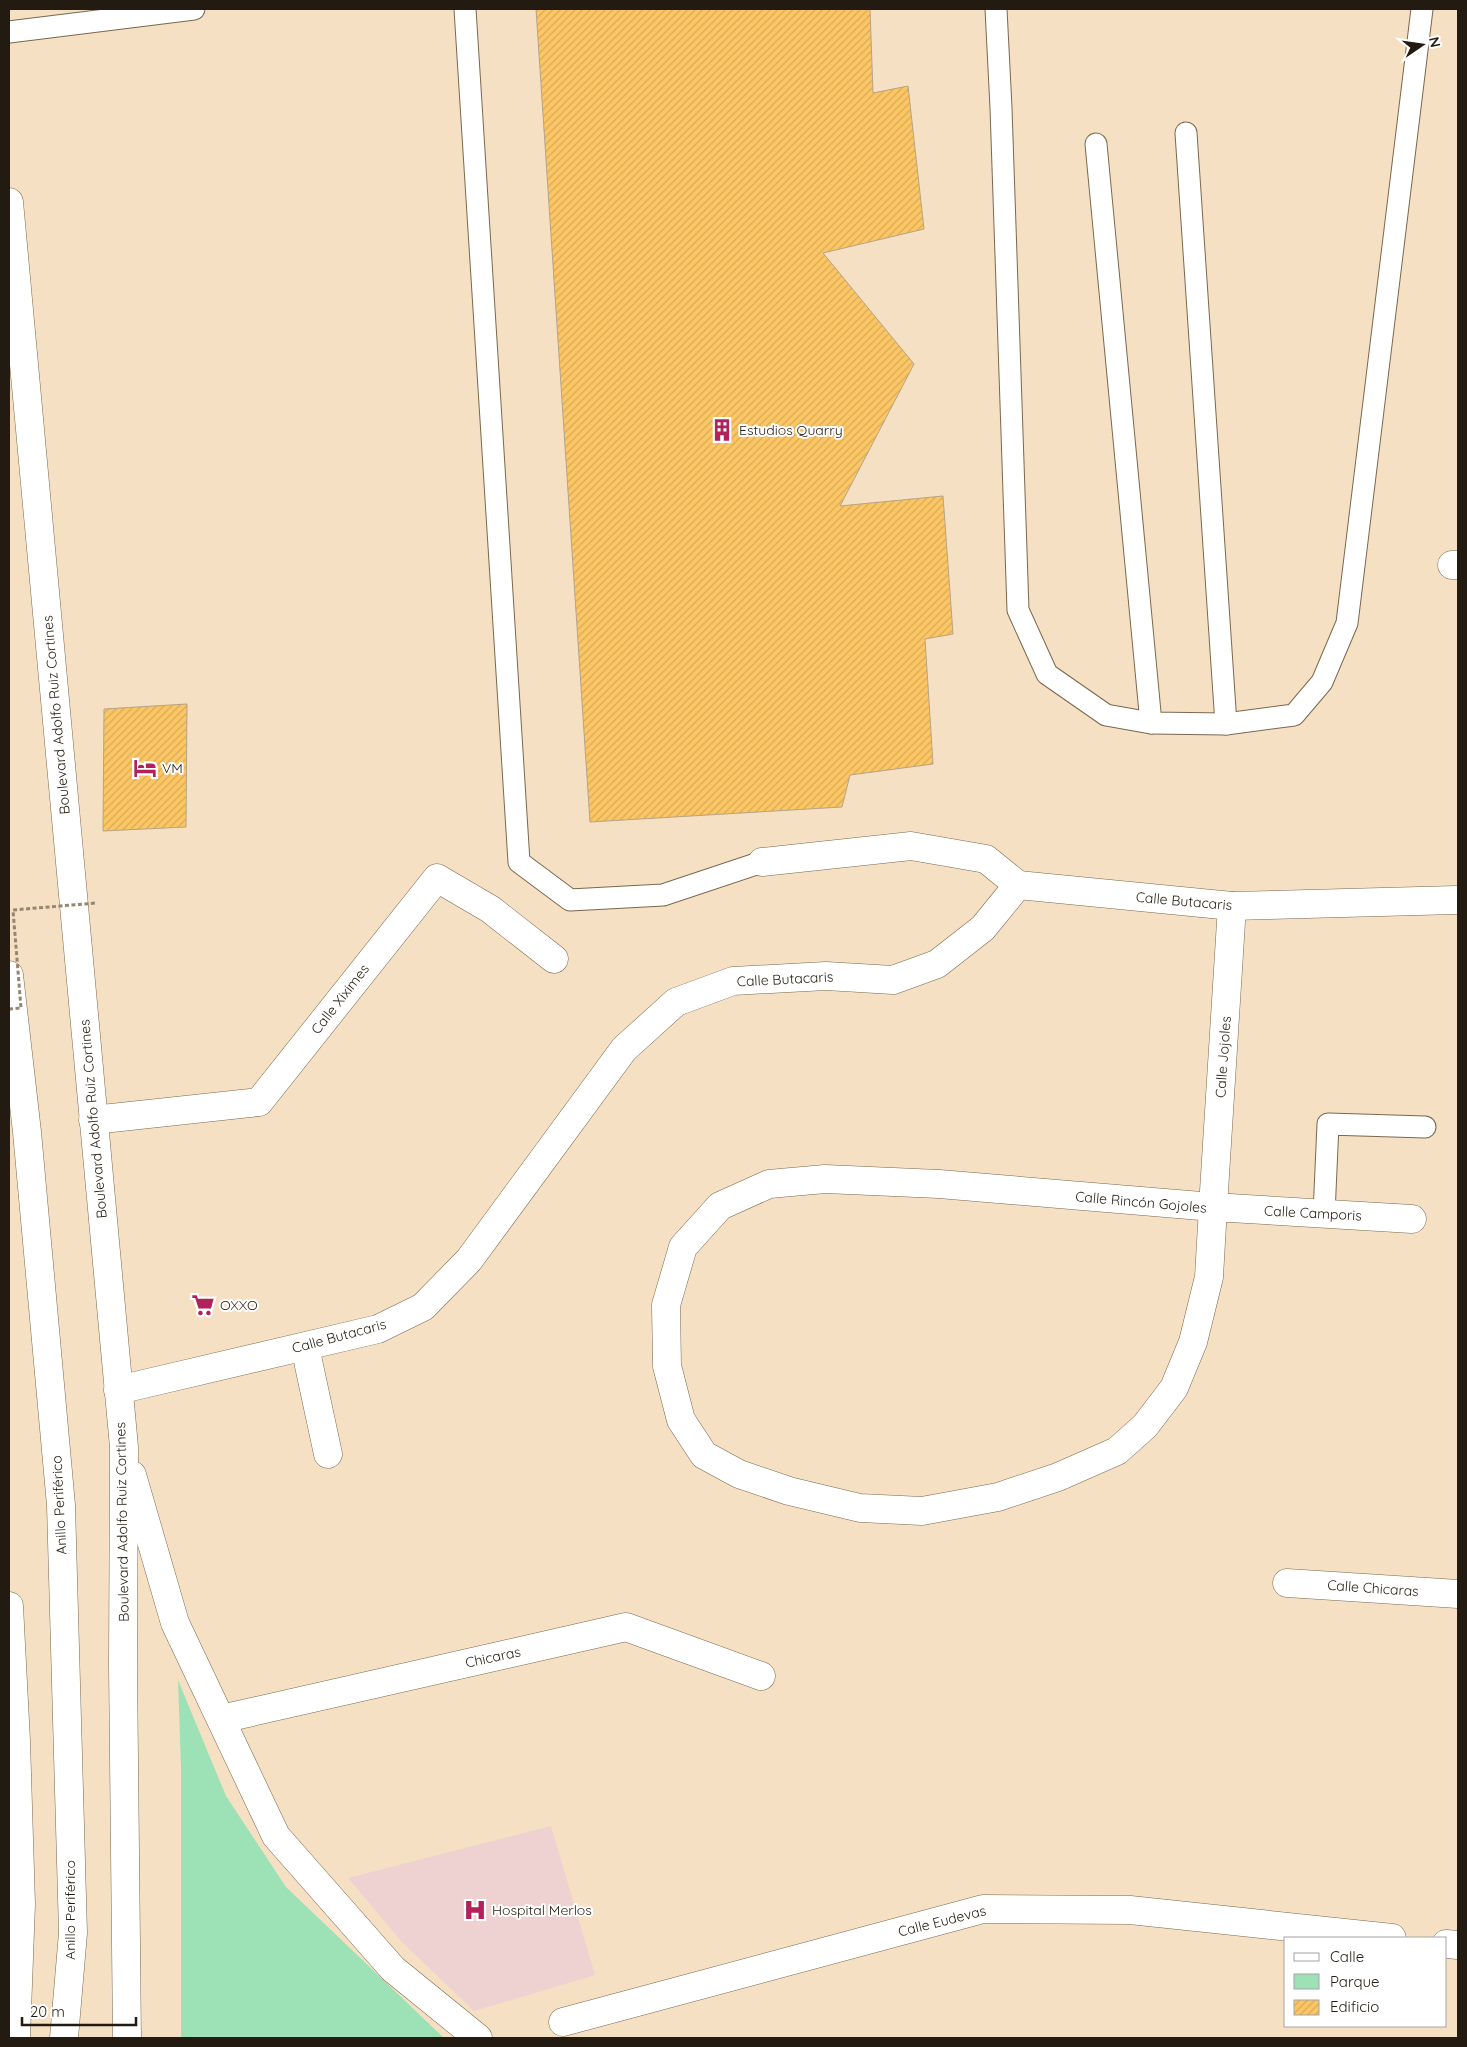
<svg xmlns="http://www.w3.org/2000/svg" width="1467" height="2047" font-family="Quicksand,sans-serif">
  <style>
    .medical { fill: #edd2d1 }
    .green { fill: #9de2b7 }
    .building { fill: url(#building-hatch); stroke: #b5a487 }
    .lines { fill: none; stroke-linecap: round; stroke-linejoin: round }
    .lane-casing { stroke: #7a684e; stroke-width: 23 }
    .street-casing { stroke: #7a684e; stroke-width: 29 }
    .secondary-casing { stroke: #7a684e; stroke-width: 29 }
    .highway-casing { stroke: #7a684e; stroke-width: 29 }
    .lane { stroke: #fff; stroke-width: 21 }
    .street { stroke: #fff; stroke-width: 28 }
    .secondary { stroke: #fff; stroke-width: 28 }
    .highway { stroke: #fff; stroke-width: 28 }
    .path-bridge { stroke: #958672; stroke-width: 3; stroke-dasharray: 4 2.5; stroke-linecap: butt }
    .labels { text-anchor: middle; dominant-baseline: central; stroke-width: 4; stroke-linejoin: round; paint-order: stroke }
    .poi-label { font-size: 14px; fill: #231b11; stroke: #fff; text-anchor: start }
    .street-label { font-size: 14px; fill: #231b11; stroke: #fff }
  </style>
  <defs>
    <pattern id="building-hatch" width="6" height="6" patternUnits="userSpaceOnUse" patternTransform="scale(1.25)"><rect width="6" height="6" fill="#fcc665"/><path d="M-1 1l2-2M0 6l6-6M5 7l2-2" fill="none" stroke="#d8aa57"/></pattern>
  </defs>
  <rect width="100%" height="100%" fill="#f5e0c3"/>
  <path class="medical" d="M551,1826L595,1975L474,2011L402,1942L348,1878Z"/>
  <path class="green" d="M178,1680L226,1796L286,1887L444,2038H181V1768Z"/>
  <g class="building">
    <path d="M536,9H870L873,93L908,86L924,229L823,253L914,364L840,506L943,496L953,634L925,639L933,764L850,775L842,807L590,822Z"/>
    <path d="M187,704L186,827L103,831L104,709Z"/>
  </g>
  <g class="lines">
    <defs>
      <g id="lane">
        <path d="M465,9L519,862L570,900L663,895L762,862"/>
        <path d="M996,9L1001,108L1018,610L1047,674L1106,715L1151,723L1226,724L1294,715L1322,682L1347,623L1422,9"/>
        <path d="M9,32L194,9"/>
        <path d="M1186,133L1226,724"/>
        <path d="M1096,144L1151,723"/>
        <path d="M1324,1214L1328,1124L1425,1127"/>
      </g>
      <g id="street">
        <path d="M1452,565H1458"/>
        <path d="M762,862L911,846L986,859L1018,885"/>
        <path d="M1018,885L1232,906L1456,900"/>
        <path d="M1232,906L1213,1207L1209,1277L1193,1342L1174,1388L1145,1426L1117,1451L1058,1477L998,1497L922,1511L860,1508L789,1491L739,1474L704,1455L681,1420L667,1366L666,1305L683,1247L720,1206L769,1184L825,1179L939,1184L1213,1207L1412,1219"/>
        <path d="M93,1120L259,1102L437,878L490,909L554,959"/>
        <path d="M305,1347L328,1454"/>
        <path d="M118,1390L378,1329L423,1307L469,1260L624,1049L676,1002L733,981L826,976L893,980L937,964L983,928L1018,885"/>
        <path d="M1287,1583L1458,1594"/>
        <path d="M221,1719L626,1627L761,1676"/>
        <path d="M1446,1944L1458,1945"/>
        <path d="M563,2022L983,1909L1130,1910L1392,1938"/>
      </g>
      <g id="secondary">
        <path d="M9,202L124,1447L123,1666L127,2038"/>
        <path d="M132,1475L175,1623L276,1836L393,1969L478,2038"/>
      </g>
      <g id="highway">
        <path d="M9,975L27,1132L61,1505L73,1933L64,2038"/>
        <path d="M9,1606L16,1741L21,1904L16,2038"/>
      </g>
    </defs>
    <use href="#lane" class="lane-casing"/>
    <use href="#street" class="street-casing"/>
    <use href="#secondary" class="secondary-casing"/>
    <use href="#highway" class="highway-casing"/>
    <use href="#lane" class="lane"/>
    <use href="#street" class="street"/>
    <use href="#secondary" class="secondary"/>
    <use href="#highway" class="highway"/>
    <path class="path-bridge" d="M9,1009L21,1008L13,910L96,903"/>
  </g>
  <defs>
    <symbol id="building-bare" viewBox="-9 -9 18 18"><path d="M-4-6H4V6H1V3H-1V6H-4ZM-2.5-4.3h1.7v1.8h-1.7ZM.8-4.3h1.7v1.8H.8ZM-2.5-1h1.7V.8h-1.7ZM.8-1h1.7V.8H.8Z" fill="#b02259" stroke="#fff" stroke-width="2.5" paint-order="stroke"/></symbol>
    <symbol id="hotel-bare" viewBox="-9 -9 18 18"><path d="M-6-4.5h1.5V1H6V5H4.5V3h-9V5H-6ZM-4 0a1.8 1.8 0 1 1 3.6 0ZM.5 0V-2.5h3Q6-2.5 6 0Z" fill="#b02259" stroke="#fff" stroke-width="2.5" paint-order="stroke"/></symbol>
    <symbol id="supermarket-bare" viewBox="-9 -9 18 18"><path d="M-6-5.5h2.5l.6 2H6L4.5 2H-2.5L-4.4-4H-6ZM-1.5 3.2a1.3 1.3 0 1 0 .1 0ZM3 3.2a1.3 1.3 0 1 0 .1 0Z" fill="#b02259" stroke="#fff" stroke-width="2.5" paint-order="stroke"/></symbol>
    <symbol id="hospital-bare" viewBox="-9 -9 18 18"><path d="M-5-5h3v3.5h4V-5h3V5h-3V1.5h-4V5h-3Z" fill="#b02259" stroke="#fff" stroke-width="2.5" paint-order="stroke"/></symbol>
  </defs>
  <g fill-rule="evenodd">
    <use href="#building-bare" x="706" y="414" width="32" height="32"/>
    <use href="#hotel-bare" x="129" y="752" width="32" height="32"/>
    <use href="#supermarket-bare" x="187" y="1289" width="32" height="32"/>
    <use href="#hospital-bare" x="459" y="1894" width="32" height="32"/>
  </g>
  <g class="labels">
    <g class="poi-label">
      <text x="739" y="430">Estudios Quarry</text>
      <text x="162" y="768">VM</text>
      <text x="220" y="1305">OXXO</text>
      <text x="492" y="1910">Hospital Merlos</text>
    </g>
    <g class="street-label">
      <text transform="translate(56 715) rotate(-95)">Boulevard Adolfo Ruiz Cortines</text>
      <text transform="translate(1184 901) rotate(5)">Calle Butacaris</text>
      <text transform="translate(785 979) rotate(-3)">Calle Butacaris</text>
      <text transform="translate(340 999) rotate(-52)">Calle Xiximes</text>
      <text transform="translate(1223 1057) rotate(-86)">Calle Jojoles</text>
      <text transform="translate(93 1119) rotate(-95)">Boulevard Adolfo Ruiz Cortines</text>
      <text transform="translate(1141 1202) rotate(5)">Calle Rincón Gojoles</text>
      <text transform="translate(1313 1213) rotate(3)">Calle Camporis</text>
      <text transform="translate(339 1336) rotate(-15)">Calle Butacaris</text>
      <text transform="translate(59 1505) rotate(-93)">Anillo Periférico</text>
      <text transform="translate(122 1522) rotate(-91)">Boulevard Adolfo Ruiz Cortines</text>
      <text transform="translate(1373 1588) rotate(4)">Calle Chicaras</text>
      <text transform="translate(493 1657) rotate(-12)">Chicaras</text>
      <text transform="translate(70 1910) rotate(-90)">Anillo Periférico</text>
      <text transform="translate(942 1921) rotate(-14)">Calle Eudevas</text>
    </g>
  </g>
  <rect width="1467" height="2047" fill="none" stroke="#231b11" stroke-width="20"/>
  <rect x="1284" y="1937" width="162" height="90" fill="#ffffff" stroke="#a7a4a0"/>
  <rect x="1294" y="1953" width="25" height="8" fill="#ffffff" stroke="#a7a4a0"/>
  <text x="1330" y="1962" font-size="15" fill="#231b11">Calle</text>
  <rect x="1294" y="1974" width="25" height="15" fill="#9de2b7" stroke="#a7a4a0"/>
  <text x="1330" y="1987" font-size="15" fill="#231b11">Parque</text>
  <rect x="1294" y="2000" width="25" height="15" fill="url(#building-hatch)" stroke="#a7a4a0"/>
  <text x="1330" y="2012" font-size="15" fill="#231b11">Edificio</text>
  <g transform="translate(1422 45) rotate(77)" stroke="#ffffff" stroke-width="4" paint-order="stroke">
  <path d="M0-4L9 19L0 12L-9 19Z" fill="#231b11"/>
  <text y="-8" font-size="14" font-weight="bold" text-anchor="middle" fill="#231b11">N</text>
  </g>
  <path d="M22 2017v8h114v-8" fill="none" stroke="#231b11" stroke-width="2.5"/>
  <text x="30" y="2017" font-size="15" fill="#231b11" stroke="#ffffff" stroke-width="4" paint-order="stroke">20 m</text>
</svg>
